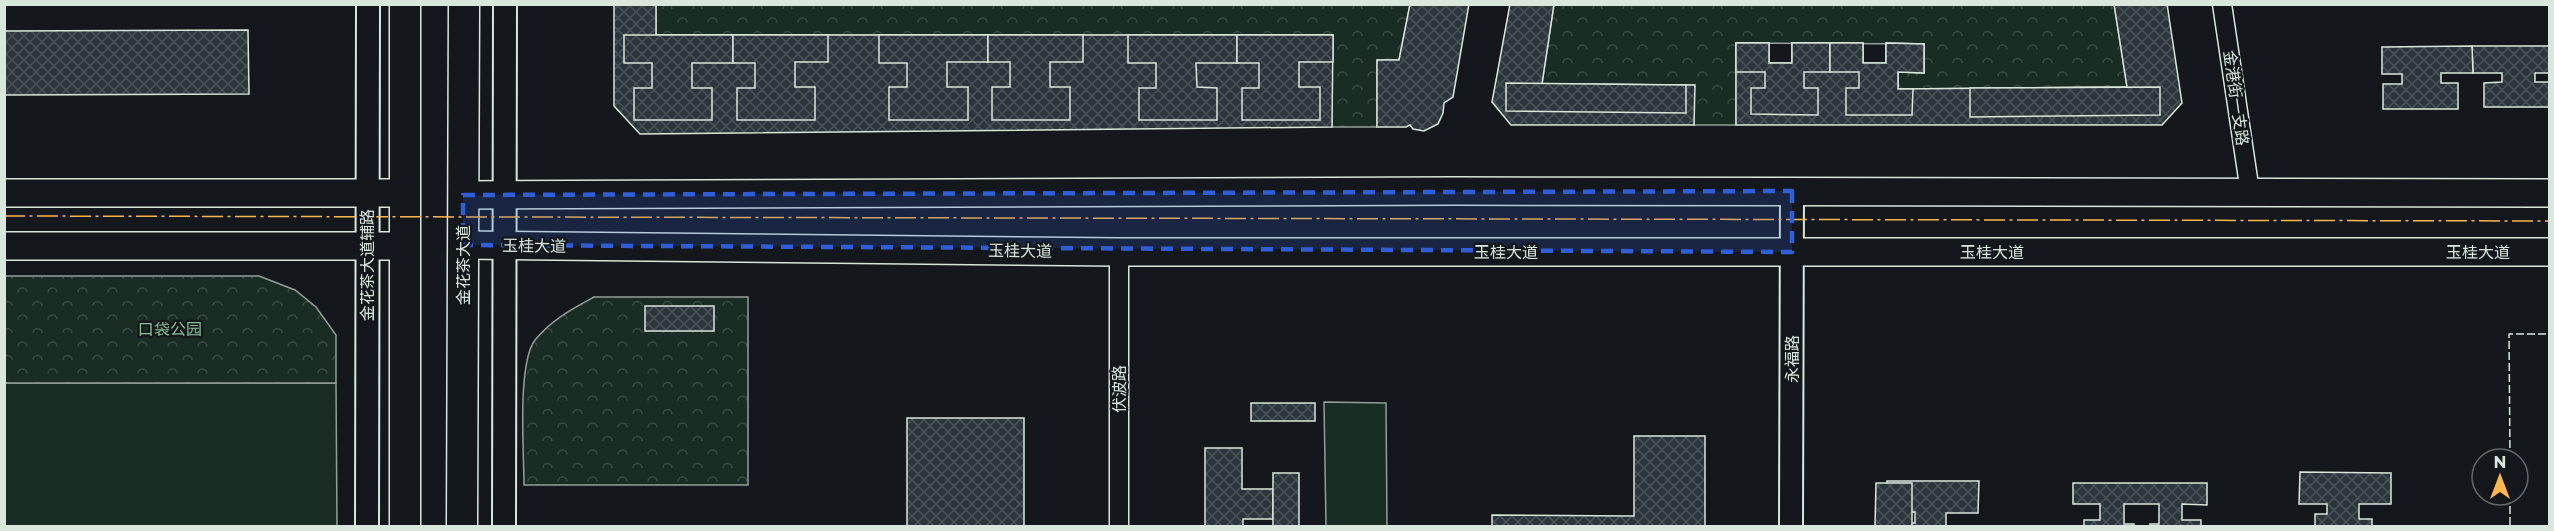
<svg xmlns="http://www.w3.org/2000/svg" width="2554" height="531" font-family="Montserrat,'Noto Sans SC',sans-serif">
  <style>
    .grass { fill: #1a2d24; stroke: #939e99; stroke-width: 1.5 }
    .park { fill: url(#park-crowns); stroke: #939e99; stroke-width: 1.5 }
    .building { fill: url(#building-cross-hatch); stroke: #d8e6dc; stroke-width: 1.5 }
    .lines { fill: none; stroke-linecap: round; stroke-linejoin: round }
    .minor-casing { stroke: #d8e6dc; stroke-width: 21 }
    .tertiary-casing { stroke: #d8e6dc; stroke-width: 26 }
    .secondary-casing { stroke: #d8e6dc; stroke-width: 30 }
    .primary-casing { stroke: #d8e6dc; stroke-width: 33 }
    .minor { stroke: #14181c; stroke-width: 18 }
    .tertiary { stroke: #14181c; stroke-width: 22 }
    .secondary { stroke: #14181c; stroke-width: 27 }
    .primary { stroke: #14181c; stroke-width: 30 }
    .fence { stroke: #d8e6dc; stroke-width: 1.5; stroke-dasharray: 8 3; stroke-linecap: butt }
    .power { stroke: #ffb74d; stroke-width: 1.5; stroke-dasharray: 21 4.5 3 4.5; stroke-linecap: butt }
    .marked { fill: #305dd8; fill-opacity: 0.2; stroke: #305dd8; stroke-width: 4.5; stroke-dasharray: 12 8; stroke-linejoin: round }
    .labels { text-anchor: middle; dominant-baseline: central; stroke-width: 4.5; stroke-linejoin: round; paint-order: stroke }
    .street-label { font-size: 16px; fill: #d8e6dc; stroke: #14181c }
    .park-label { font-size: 16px; fill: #8ac095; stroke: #14181c }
  </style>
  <defs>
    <pattern id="park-crowns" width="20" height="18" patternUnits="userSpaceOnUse" patternTransform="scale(1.5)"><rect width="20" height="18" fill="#1a2d24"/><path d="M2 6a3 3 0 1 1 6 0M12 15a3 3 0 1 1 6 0" fill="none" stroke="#3b4b43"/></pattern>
    <pattern id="building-cross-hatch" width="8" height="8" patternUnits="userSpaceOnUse" patternTransform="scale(1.5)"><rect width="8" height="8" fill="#2c363c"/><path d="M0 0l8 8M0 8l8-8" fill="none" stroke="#4a5358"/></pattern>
  </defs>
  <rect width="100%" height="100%" fill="#14181c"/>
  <g class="grass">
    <path d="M5,383H336L337,526H5Z"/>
    <path d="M1324,402L1386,403L1387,526H1326Z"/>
  </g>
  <g class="park">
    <path d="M656,4L1410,5L1399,60H1377V127H1332V35H656Z"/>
    <path d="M2114,4L2127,87L1898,89V72H1924V44L1736,43V125H1694V85L1542,84L1554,5Z"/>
    <path d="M5,276H259L295,290L316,307L336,335V383H5Z"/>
    <path d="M594,297H748V485H524C524,452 517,364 535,340C551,320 572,309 594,297Z"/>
  </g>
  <g class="building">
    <path d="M614,4H656V35H1333L1332,127L640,134L614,106Z"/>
    <path d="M1410,4H1469L1453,97L1444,103L1443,113L1438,124L1424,131L1413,129L1410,125L1406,127H1377V60H1399Z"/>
    <path d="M1510,4H1554L1542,84L1695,85L1694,125H1511L1492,102Z"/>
    <path d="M2114,4H2167L2182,103L2162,125H1736V43H1769V63H1792V43H1863V63H1886V43L1924,44V73L1898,72V89L2127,87Z"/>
    <path d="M248,30L249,94L4,95V31Z"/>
    <path d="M624,35H733V63H692V88H712V120H634V88H652V63H624Z"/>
    <path d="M733,35H828V62H795V87H815V120H737V88H755V63H733Z"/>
    <path d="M879,35H988V62H947V87H968V120H889V87H907V63H879Z"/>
    <path d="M988,35H1083V62H1050V87H1070V120H992V87H1010V62H988Z"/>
    <path d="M1128,35H1237V63H1196L1197,87L1217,88V120H1139V88H1156V63H1128Z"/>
    <path d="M1237,35H1333V62H1299V87H1320V120H1242V88H1259V63H1237Z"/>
    <path d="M1736,43H1769V63H1792V43H1830V72H1804V88H1818V115L1751,114V88H1765V72H1736Z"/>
    <path d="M1830,43H1863V63H1886V43L1924,44V73L1898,72V89H1913L1912,115H1846V88H1859V72H1830Z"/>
    <path d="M2472,46H2550V73H2535V82H2550V107H2484V83L2502,82V73H2473Z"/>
    <path d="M2472,46L2473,73H2441V83H2458V109H2383V84H2402V74H2382V47Z"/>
    <path d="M1506,83L1686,85V113L1506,111Z"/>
    <path d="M2160,87V115L1970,117V88Z"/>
    <rect x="645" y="306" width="69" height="25"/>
    <rect x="1251" y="403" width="64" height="18"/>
    <rect x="907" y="418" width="117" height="108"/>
    <path d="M1634,436H1705V526H1492V515L1634,516Z"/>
    <path d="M1205,448H1242V489H1273V519H1243V526H1205Z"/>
    <path d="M2300,472L2391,473V504H2359V519H2372V526H2315V514H2327V504H2299Z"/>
    <rect x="1273" y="473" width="26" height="53"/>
    <path d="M1887,481H1979L1978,513H1946V526H1903V523H1915V512H1887Z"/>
    <path d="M1876,483H1912V526H1875Z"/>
    <path d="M2073,483H2207V505L2182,504V520H2201V526H2150V524H2159V504H2124V524H2134V526H2084V520H2100V504H2073Z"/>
  </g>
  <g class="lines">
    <defs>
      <g id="minor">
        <path d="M2222,4L2250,192"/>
        <path d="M1119,252V526"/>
      </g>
      <g id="tertiary">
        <path d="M367,526L368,4"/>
        <path d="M504,526L505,4"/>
        <path d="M1791,526L1792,191"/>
      </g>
      <g id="secondary">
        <path d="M4,193H405"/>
        <path d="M463,195L1455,191L2550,193"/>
        <path d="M463,245L1119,252H2550"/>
        <path d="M4,246H405"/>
      </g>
      <g id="primary">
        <path d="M405,526V4"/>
        <path d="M462,526L464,4"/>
      </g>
    </defs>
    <use href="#minor" class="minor-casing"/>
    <use href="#tertiary" class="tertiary-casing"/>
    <use href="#secondary" class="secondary-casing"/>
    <use href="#primary" class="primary-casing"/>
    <use href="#minor" class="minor"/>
    <use href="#tertiary" class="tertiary"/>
    <use href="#secondary" class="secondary"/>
    <use href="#primary" class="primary"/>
    <g class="fence">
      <path d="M2510,459L2509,334H2550"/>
      <path d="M2510,495V526"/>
    </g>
    <path class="power" d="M4,216L2550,221"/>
  </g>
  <path class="marked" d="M1792,191V252L463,245V195Z"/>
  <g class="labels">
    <g class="street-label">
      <text transform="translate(2236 98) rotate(82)">金港街一支路</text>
      <text transform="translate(534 246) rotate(1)">玉桂大道</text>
      <text transform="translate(1020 251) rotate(1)">玉桂大道</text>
      <text x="1506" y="252">玉桂大道</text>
      <text x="1992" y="252">玉桂大道</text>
      <text x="2478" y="252">玉桂大道</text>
      <text transform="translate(367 265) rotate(-90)">金花茶大道辅路</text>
      <text transform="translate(463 265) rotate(-90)">金花茶大道</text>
      <text transform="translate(1792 359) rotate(-90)">永福路</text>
      <text transform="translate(1119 389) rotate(-90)">伏波路</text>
    </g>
    <g class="park-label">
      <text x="170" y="329">口袋公园</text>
    </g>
  </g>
  <rect width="2554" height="531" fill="none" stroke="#d8e6dc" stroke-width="12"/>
  <g transform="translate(2500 477)"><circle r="28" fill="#14181c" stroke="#626a69" stroke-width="1.5"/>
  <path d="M0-4.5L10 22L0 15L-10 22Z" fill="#ffb74d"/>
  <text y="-9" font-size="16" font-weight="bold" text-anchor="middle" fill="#d8e6dc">N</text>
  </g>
</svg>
